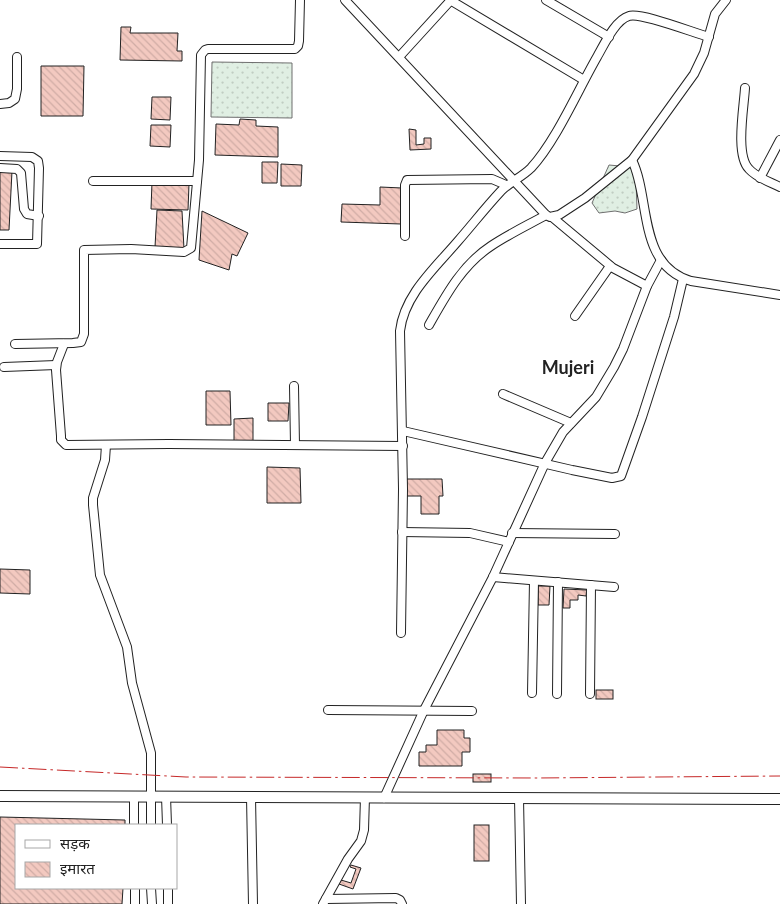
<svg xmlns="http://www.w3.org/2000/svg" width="780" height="904" font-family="Lato,'Noto Sans Devanagari',sans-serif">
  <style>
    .grass { fill: url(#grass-dots); stroke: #6f6f6f }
    .building { fill: url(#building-back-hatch); stroke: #222 }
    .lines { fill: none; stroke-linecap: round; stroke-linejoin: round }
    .minor-casing { stroke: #222; stroke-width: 10 }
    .tertiary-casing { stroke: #222; stroke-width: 12 }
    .minor { stroke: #fff; stroke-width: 8 }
    .tertiary { stroke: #fff; stroke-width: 10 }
    .power { stroke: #c62828; stroke-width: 1; stroke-dasharray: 18 4 2.5 4; stroke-linecap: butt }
    .labels { text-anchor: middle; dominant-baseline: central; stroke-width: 4; stroke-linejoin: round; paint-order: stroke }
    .neighbourhood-label { font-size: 18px; font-weight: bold; fill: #222; stroke: #fff }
  </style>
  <defs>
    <pattern id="grass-dots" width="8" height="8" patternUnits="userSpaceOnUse" patternTransform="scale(1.25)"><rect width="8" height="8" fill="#e0efe3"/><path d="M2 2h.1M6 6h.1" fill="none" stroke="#c0cdc2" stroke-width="1.8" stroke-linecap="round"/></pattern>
    <pattern id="building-back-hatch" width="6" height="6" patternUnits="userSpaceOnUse" patternTransform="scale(1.25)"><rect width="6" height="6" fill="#f3c9c0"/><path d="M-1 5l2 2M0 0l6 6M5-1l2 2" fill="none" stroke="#d0aca5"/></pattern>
  </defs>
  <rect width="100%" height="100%" fill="#fff"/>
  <g class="grass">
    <path d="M212,62L292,63V118L211,117Z"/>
    <path d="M629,163L636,181L637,209L625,213L615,211L599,213L592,203L609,165L620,166Z"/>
  </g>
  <g class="building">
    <path d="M121,27H131L130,33H178L177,51H182V61L120,60Z"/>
    <path d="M41,66H84L83,116H41Z"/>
    <path d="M152,97H171L170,120L151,119Z"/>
    <path d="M240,119L256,120V126L278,127V157L215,155L216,124L239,125Z"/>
    <path d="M151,125H171L170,147L150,146Z"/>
    <path d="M409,129L416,130V145L424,144V138H431V149L410,150Z"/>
    <path d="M262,162H278L277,183H262Z"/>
    <path d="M281,164L302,165L301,186H281Z"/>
    <path d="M0,171H12L9,230H0Z"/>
    <path d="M152,182L189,184L188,210L151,209Z"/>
    <path d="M380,187L402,188L401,224L341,222L342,204L380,205Z"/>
    <path d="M157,210L182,211L184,249L155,247Z"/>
    <path d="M202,211L248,233L237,256L232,254L229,270L199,260Z"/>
    <path d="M206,391H230L231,425H206Z"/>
    <path d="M268,403H289L288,421H268Z"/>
    <path d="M253,418V441L234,442V419Z"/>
    <path d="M267,467L300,468L301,503H267Z"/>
    <path d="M406,479H442L443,496H439V514H421V496H406Z"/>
    <path d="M0,569L30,570V594L0,593Z"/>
    <path d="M538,586H550L549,605H538Z"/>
    <path d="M564,589L587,590L586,596L578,595V600H570V608H563Z"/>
    <rect x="596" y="690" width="17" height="9"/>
    <path d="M437,730H464V738H470V752H462V766H419V752H426V745H437Z"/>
    <rect x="473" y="774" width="18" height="8"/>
    <path d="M0,817L125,820V825H16V888H123L122,904H0Z"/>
    <rect x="474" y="825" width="15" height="36"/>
    <path d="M351,865L361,868L353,889L339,884L341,880L351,883L356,869L350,867Z"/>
  </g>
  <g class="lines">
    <defs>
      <g id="minor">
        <path d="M345,0L546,215L550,217L559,215L585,198L632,160L694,74L704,53L715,14L726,0"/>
        <path d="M450,0L584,80"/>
        <path d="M546,0L609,37"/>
        <path d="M399,57L451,0"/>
        <path d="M745,88C744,107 735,155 749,169C757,178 770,182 780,187"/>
        <path d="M0,104L9,103L15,99L17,89V57"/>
        <path d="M0,156L32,157L38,161L39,168L37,244H0"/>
        <path d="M632,160C651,199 637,265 691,281L780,295"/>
        <path d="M0,168L17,169L21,173L24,209L27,214L39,216"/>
        <path d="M760,178L780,140"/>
        <path d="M93,181H197"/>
        <path d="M552,217L613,268L647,286"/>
        <path d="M405,236V185L407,180L492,179L506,185"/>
        <path d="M575,316L610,266"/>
        <path d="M429,325C446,295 462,265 491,246C509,234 528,225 546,215"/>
        <path d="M15,344L73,343L81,342L84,334V250L131,249L184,252L191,248L199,160L201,55L205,50L208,49H295L298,46L299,41L300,0"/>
        <path d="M64,344L57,362L56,370L61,436V440L66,445L169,444L403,446"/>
        <path d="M4,367L56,365"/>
        <path d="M294,386L295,445"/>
        <path d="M503,394L571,423"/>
        <path d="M403,431L572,470L612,478L621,476L642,417L674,317L683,279"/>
        <path d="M106,445L105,460L93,498V505L100,575L127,647L132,683L151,753V825"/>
        <path d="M402,532L470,533L509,542"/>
        <path d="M512,533L615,534"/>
        <path d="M493,577L614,587"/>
        <path d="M401,633L403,489L400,331C404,295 435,268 458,241C472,225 486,207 501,191C510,182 522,177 531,168C556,141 578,90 597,57C604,45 615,20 629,16C641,12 694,33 709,37"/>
        <path d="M532,693L534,581"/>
        <path d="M557,694L558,582"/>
        <path d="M590,694L591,585"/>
        <path d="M328,710L472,711"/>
        <path d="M134,796V825"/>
        <path d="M166,796L167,825"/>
        <path d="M251,797L253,904"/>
        <path d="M384,798L424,710L493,577L545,463L563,432L596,397L614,367L623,349L647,286L661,260"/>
        <path d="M519,798L521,904"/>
        <path d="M135,888V904"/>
        <path d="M151,888L152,904"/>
        <path d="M168,888V904"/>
        <path d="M326,899L396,898L400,900L402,904"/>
        <path d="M323,904L348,859L361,841L364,830L365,797"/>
      </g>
      <path id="tertiary" d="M0,796L780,799"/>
    </defs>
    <use href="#minor" class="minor-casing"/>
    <use href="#tertiary" class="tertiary-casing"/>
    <use href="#minor" class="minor"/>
    <use href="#tertiary" class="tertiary"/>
    <path class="power" d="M0,767L186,777L537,778L780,776"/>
  </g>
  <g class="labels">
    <g class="neighbourhood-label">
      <text x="568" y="367">Mujeri</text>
    </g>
  </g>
  <rect x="15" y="824" width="162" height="65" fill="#ffffff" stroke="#a7a7a7"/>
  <rect x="25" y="840" width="25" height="8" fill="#ffffff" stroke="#a7a7a7"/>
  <text x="60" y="849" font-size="15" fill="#222222">सड़क</text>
  <rect x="25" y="862" width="25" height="15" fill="url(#building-back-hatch)" stroke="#a7a7a7"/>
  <text x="60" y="874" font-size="15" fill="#222222">इमारत</text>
</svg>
